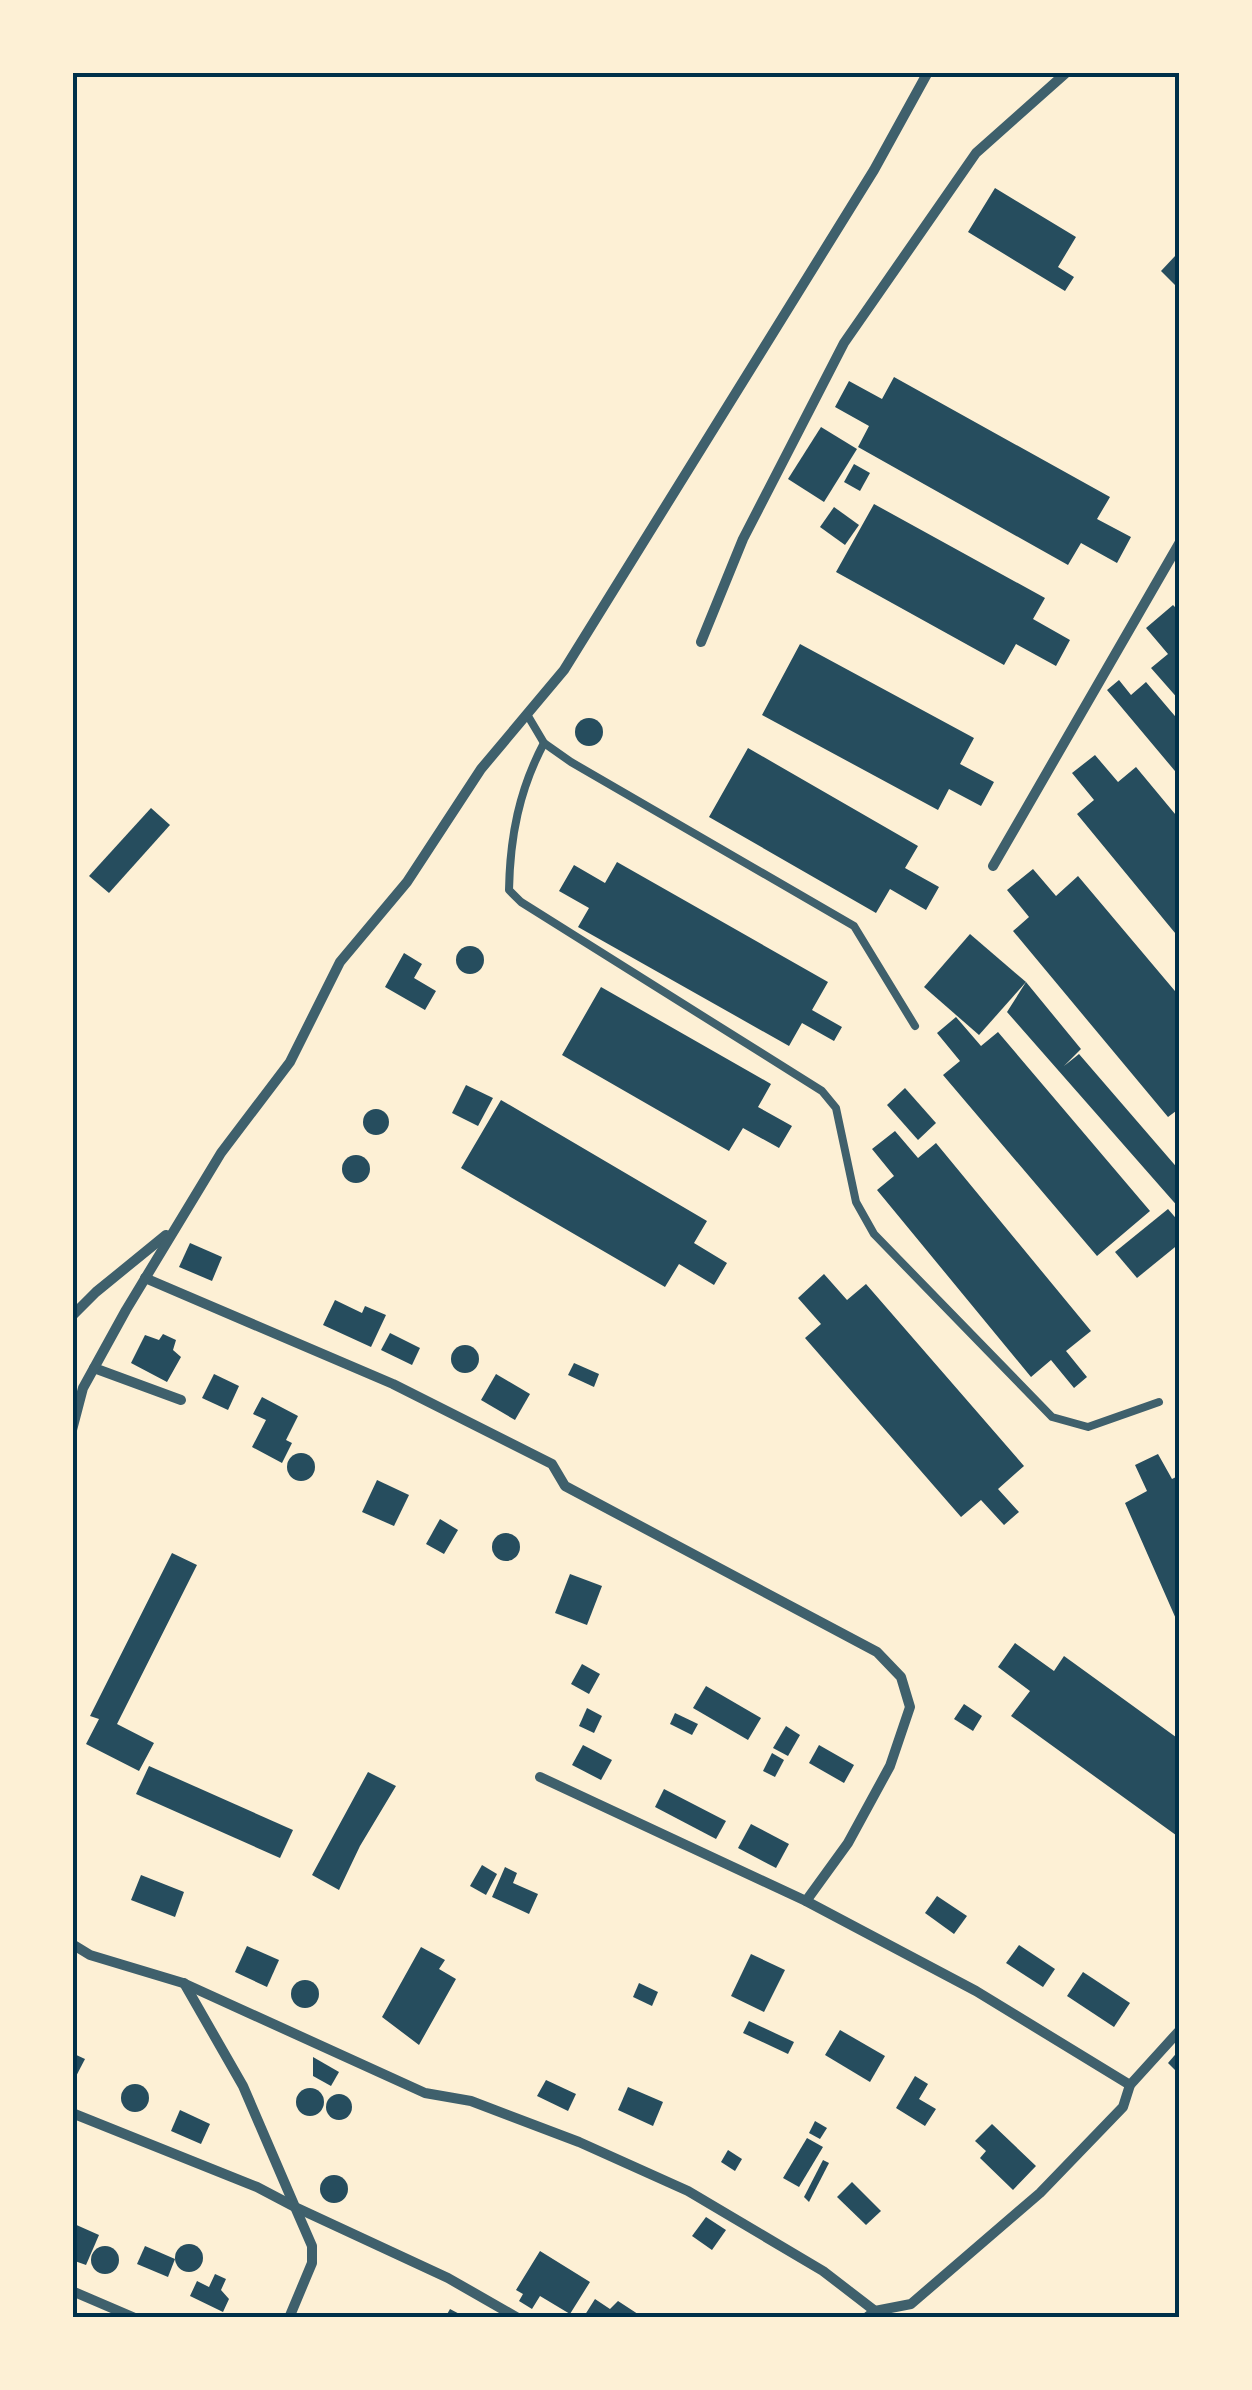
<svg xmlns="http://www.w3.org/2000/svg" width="1252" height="2390" font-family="Overpass,sans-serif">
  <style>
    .building { fill: #264d5e }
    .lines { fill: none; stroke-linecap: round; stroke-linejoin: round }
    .service { stroke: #3f606c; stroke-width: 8 }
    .minor { stroke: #3f606c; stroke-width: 10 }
    .neatline { fill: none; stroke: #003049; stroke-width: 4 }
  </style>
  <rect width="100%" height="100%" fill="#fdf0d5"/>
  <g class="building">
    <path d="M995,188L1076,237L1058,267L1074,277L1065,291L968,232Z"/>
    <path d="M1176,255L1180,258V290L1161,271Z"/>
    <path d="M894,377L1110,497L1097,519L1131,537L1117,563L1081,543L1068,565L858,447L869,426L835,407L849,381L882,399Z"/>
    <path d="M821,427L857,449L824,502L788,479Z"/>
    <path d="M854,464L870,473L860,491L844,482Z"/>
    <path d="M874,504L1045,598L1033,619L1070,640L1056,666L1016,644L1004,665L836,572Z"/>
    <path d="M834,507L859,525L845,545L820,527Z"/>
    <path d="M1173,605L1180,612V701L1151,668L1168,654L1146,628Z"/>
    <path d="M800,644L974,738L960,764L994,782L981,806L949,789L938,810L762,715Z"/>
    <path d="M1119,680L1131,695L1146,682L1180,722V777L1107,690Z"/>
    <circle cx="589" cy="732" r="14"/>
    <path d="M748,748L918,846L905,868L939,887L926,910L890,889L876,913L709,817Z"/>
    <path d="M1095,755L1118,782L1136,767L1180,820V939L1077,814L1094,800L1072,773Z"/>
    <path d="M151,808L170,825L109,893L89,876Z"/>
    <path d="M617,862L828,982L812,1010L842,1027L834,1041L802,1023L789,1046L578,927L589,908L559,891L574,865L605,883Z"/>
    <path d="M1033,869L1056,896L1078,876L1180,997V1108L1168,1117L1013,931L1029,917L1007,890Z"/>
    <path d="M970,934L1026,982L979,1035L924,987Z"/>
    <circle cx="470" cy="960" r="14"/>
    <path d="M404,953L422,964L414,978L436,991L425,1010L385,987Z"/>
    <path d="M1026,982L1081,1049L1064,1066L1079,1054L1180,1171V1209L1007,1012Z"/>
    <path d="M601,987L771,1084L758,1107L792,1126L779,1148L743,1128L729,1151L562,1055Z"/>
    <path d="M956,1017L981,1046L998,1032L1150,1211L1097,1256L943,1075L960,1061L937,1033Z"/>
    <path d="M466,1085L493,1098L478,1126L452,1113Z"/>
    <path d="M905,1088L936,1123L918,1140L887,1105Z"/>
    <path d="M501,1100L707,1221L694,1243L727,1263L714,1285L679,1264L665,1287L461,1168Z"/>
    <circle cx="376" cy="1122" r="13"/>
    <path d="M895,1131L918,1158L936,1143L1091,1331L1066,1351L1087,1377L1074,1388L1051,1360L1031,1377L877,1190L894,1176L872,1149Z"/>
    <circle cx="356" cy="1169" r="14"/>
    <path d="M1168,1209L1180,1223V1243L1137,1278L1115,1252Z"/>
    <path d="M190,1243L222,1257L212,1281L179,1267Z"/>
    <path d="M824,1274L847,1300L866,1284L1024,1466L998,1489L1019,1512L1004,1525L981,1500L961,1517L805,1338L821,1324L798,1298Z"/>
    <path d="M335,1300L362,1313L365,1306L386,1315L371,1347L323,1325Z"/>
    <path d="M390,1333L420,1348L412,1365L381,1350Z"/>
    <path d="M163,1334L176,1340L173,1350L181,1357L167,1382L131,1363L145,1335L159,1340Z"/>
    <circle cx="465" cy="1359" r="14"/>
    <path d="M574,1363L599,1374L594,1387L568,1375Z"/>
    <path d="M214,1374L239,1386L228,1410L202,1398Z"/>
    <path d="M496,1374L530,1394L515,1420L481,1400Z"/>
    <path d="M262,1397L298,1416L286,1440L292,1443L282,1463L252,1447L266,1420L253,1414Z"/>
    <circle cx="301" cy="1467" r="14"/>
    <path d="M1158,1454L1172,1479L1180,1475V1628L1125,1503L1147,1491L1135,1465Z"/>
    <path d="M377,1480L409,1495L394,1526L362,1512Z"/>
    <path d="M440,1519L458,1530L444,1554L426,1544Z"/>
    <circle cx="506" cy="1547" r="14"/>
    <path d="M172,1553L197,1565L117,1724L154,1743L139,1771L86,1744L99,1719L90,1716Z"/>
    <path d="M570,1574L602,1586L587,1625L555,1613Z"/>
    <path d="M1015,1643L1054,1671L1064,1656L1180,1740V1838L1011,1716L1030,1691L998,1667Z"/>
    <path d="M582,1664L600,1674L589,1694L571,1684Z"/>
    <path d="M706,1686L761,1718L748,1740L693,1708Z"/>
    <path d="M964,1704L982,1716L973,1731L954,1719Z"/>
    <path d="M587,1708L602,1716L594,1733L579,1726Z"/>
    <path d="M675,1713L698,1724L692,1735L670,1724Z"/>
    <path d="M786,1726L800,1735L788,1756L773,1748Z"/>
    <path d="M583,1745L612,1760L601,1780L572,1765Z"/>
    <path d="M819,1745L854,1765L844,1783L809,1763Z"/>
    <path d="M772,1753L784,1760L775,1777L763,1771Z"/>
    <path d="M149,1766L293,1830L280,1858L136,1794Z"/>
    <path d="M368,1772L396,1786L360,1846L339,1890L312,1875Z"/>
    <path d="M664,1789L726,1821L716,1839L655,1807Z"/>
    <path d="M751,1824L789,1844L776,1868L738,1848Z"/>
    <path d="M482,1865L497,1874L486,1895L470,1886Z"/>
    <path d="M505,1867L517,1873L513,1883L538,1894L529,1914L492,1897Z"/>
    <path d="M141,1875L184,1892L175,1917L131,1900Z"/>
    <path d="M937,1896L967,1916L954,1934L925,1913Z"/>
    <path d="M1019,1945L1055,1969L1043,1987L1006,1963Z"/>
    <path d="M247,1946L279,1960L267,1987L235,1972Z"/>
    <path d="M421,1947L445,1960L439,1969L456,1979L419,2045L382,2017Z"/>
    <path d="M751,1954L785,1970L764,2012L731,1996Z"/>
    <path d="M1083,1972L1130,2003L1114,2027L1067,1996Z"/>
    <circle cx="305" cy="1994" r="14"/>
    <path d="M639,1983L658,1992L652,2006L633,1997Z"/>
    <path d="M749,2021L794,2042L788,2054L743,2033Z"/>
    <path d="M840,2030L885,2056L870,2082L825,2055Z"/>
    <path d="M1180,2049V2075L1168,2063Z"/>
    <path d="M72,2053L85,2059L72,2084Z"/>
    <path d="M313,2057L339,2072L331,2086L313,2076Z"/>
    <path d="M915,2076L928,2084L919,2099L936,2109L925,2126L896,2108Z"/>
    <path d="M546,2080L576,2094L568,2111L537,2096Z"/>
    <circle cx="135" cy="2098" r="14"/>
    <path d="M628,2087L663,2102L653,2126L618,2110Z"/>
    <circle cx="310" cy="2102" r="14"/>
    <circle cx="339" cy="2107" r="13"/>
    <path d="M180,2110L210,2124L201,2144L171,2131Z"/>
    <path d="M815,2121L827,2128L820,2139L809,2133Z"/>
    <path d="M992,2124L1036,2166L1013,2190L980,2158L986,2151L975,2141Z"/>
    <path d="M807,2138L823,2147L799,2187L783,2178Z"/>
    <path d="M728,2150L742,2159L735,2171L721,2162Z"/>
    <path d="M823,2160L829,2163L809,2202L804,2197Z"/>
    <circle cx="334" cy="2189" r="14"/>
    <path d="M852,2182L881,2211L866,2225L837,2197Z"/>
    <path d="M706,2217L726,2230L712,2250L692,2236Z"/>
    <path d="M72,2223L99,2235L86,2265L72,2260Z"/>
    <circle cx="189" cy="2258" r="14"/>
    <path d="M145,2246L175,2259L168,2277L137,2264Z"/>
    <circle cx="105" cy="2260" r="14"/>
    <path d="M540,2251L590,2282L570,2314L540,2296L532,2309L519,2301L523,2294L516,2290Z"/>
    <path d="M215,2274L226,2279L221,2290L229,2299L223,2312L190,2296L197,2281L209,2287Z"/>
    <path d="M595,2299L610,2309L618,2301L644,2318H583Z"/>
    <path d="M450,2309L467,2318H445Z"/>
  </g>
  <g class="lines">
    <g class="service">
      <path d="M528,716L544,743L571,762L854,926L915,1026"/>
      <path d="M544,743C519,790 510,837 509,890L521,902L822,1091L836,1108L856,1202L874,1234L1052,1417L1088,1427L1159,1402"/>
    </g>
    <g class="minor">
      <path d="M701,642L743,539L844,343L976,153L1067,72"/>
      <path d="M993,866L1180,542"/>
      <path d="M145,1278L393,1384L552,1464L565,1486L877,1652L901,1677L910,1707L890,1766L848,1843L806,1901"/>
      <path d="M72,1316L96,1292L166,1235"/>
      <path d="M94,1368L181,1400"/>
      <path d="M72,1430L83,1388L126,1310L221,1153L290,1062L340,962L407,882L481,769L564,670L874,170L928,72"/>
      <path d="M540,1777L806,1901L976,1991L1130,2085"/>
      <path d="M72,1944L90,1955L183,1983L425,2093L471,2101L579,2142L688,2191L823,2271L875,2311"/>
      <path d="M184,1983L243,2086L295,2207L448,2278L518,2318"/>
      <path d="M72,2113L257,2187L295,2207L312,2246V2263L289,2318"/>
      <path d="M72,2291L135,2318"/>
      <path d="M866,2318L875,2311L911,2304L1040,2193L1123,2107L1130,2085L1180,2030"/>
    </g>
  </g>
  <rect width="1252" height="2390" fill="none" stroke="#fdf0d5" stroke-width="150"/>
  <rect x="75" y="75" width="1102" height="2240" class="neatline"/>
</svg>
